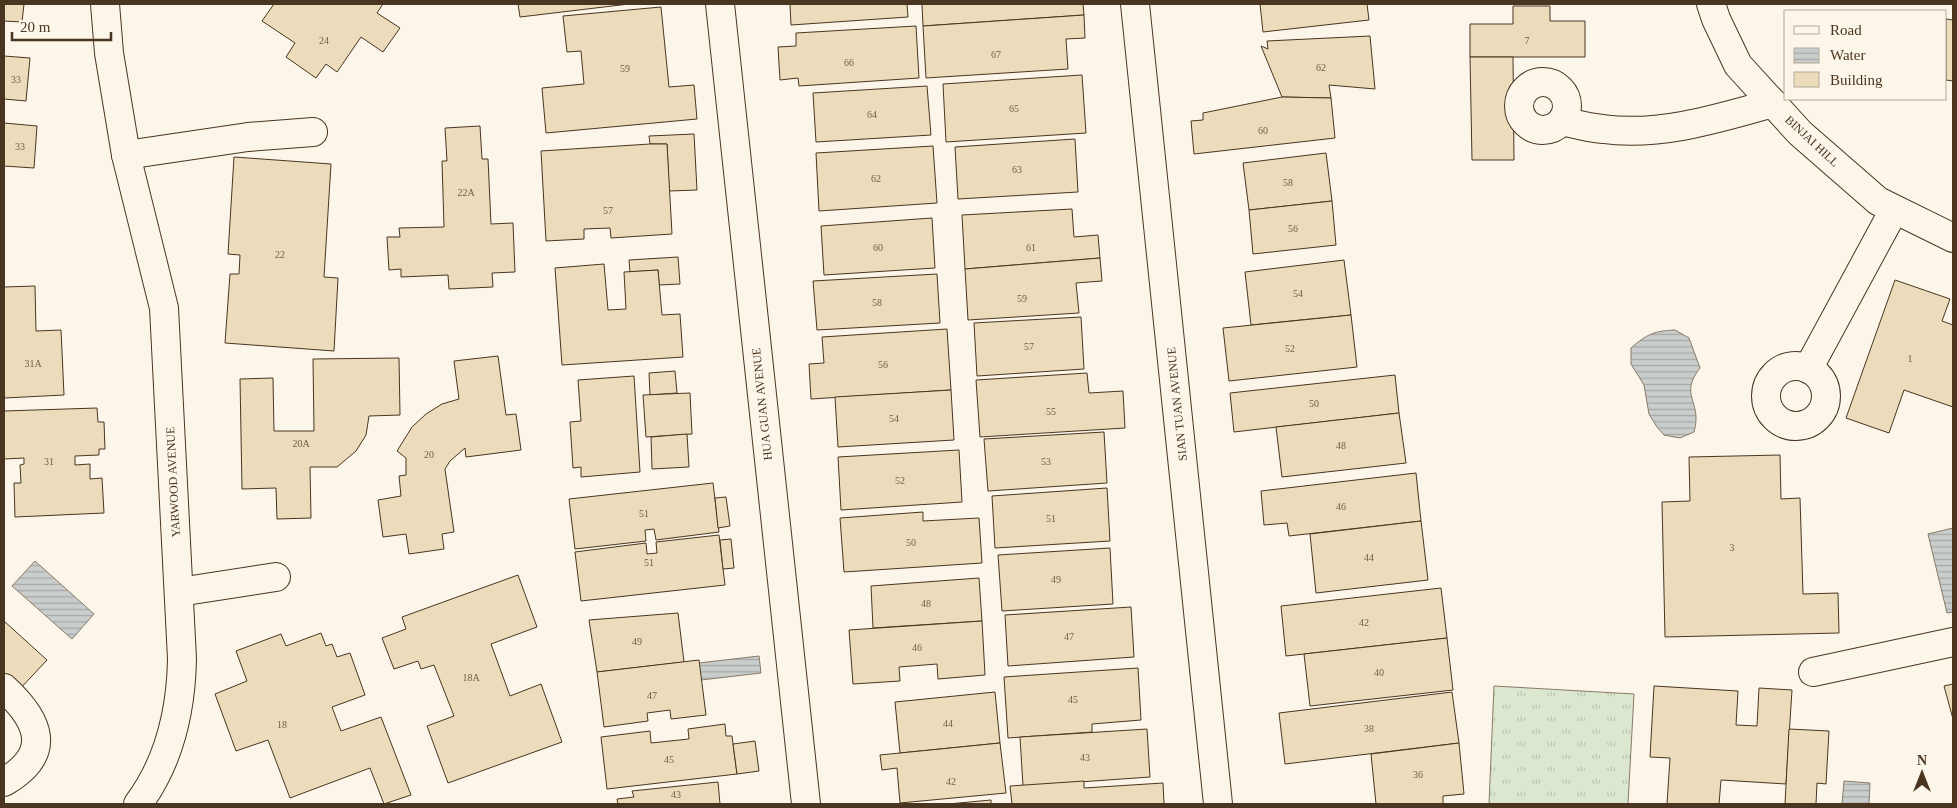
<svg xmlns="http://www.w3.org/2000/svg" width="1957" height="808" font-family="'Times New Roman',serif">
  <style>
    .grass { fill: url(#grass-tufts); stroke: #887966 }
    .water { fill: url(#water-rules); stroke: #887966 }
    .building { fill: #ecdcbc; stroke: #4a3520 }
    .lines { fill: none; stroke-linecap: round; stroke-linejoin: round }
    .minor-casing { stroke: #4a3520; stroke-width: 30 }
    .minor { stroke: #fbf6e9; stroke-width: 28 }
    .labels { text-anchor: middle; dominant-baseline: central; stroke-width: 4; stroke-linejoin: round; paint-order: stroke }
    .number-label { font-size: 10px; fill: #725f47 }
    .street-label { font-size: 12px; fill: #4a3520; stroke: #fbf6e9 }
  </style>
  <defs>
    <pattern id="grass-tufts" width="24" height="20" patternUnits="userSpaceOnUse" patternTransform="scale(1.25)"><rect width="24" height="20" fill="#dce7d0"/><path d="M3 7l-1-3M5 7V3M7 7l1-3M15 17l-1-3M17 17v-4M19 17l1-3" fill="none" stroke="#bec7b2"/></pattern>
    <pattern id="water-rules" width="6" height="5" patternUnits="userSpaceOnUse" patternTransform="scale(1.25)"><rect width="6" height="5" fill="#c9cecd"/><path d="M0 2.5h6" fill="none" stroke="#a5a8a6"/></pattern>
  </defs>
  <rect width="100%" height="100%" fill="#fbf6e9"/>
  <path class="grass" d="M1494,686L1634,694L1628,804H1489Z"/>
  <g class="water">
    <path d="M1675,330L1689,338L1700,368C1678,396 1703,401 1694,432L1680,438L1664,435L1657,427L1649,414L1644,385L1631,364V348C1647,334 1654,331 1675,330Z"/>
    <path d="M1953,528V612L1947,613L1928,534Z"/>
    <path d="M35,561L94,614L72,639L12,586Z"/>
    <path d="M759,656L761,673L701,680L699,663Z"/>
    <path d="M1844,781L1870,783L1869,804H1842Z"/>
  </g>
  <g class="building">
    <path d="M4,4H24L22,22L4,21Z"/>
    <path d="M274,4H383L377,13L400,28L383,52L361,37L337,72L326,64L316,78L286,57L295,43L262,21Z"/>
    <path d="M518,4H629L520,17Z"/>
    <path d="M790,4H907L908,17L791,25Z"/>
    <path d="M922,4H1083L1084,15L923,26Z"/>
    <path d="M1260,4H1367L1369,20L1263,32Z"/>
    <path d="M1513,6H1550V21H1585V57H1470V24H1513Z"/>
    <path d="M661,7L669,87L694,85L697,119L546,133L542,88L584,84L581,51L567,52L563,16Z"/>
    <path d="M1084,15L1085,38L1066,39L1068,69L926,78L923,26Z"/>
    <path d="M1946,19L1953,20V81L1946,80Z"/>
    <path d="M916,26L919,78L799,86L798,78L780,80L778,47L796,46V33Z"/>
    <path d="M1370,36L1375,89L1329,85L1331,98L1282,97L1261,46L1268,49L1267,41Z"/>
    <path d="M4,56L30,58L26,101L4,99Z"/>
    <path d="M1470,57H1513L1514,160H1472Z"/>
    <path d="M1082,75L1086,133L946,142L943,84Z"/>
    <path d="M927,86L931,135L816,142L813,93Z"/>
    <path d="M1282,97L1331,98L1335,138L1194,154L1191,121L1203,120V113Z"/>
    <path d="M4,123L37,126L34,168L4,166Z"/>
    <path d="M480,126L482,159H488L491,224L513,223L515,272L492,273L493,287L449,289L448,275L401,277V269L389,270L387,237H400L399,228L444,227L442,161H447L445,128Z"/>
    <path d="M694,134L697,190L669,191L667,144H650L649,136Z"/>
    <path d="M1075,139L1078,192L958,199L955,147Z"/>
    <path d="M650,144H667L672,234L611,238L610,228L584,229V239L546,241L541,151Z"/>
    <path d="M933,146L937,203L819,211L816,153Z"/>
    <path d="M1326,153L1332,201L1249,210L1243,163Z"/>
    <path d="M234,157L331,164L324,277L338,278L334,351L225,343L230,274H239L240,255L228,254Z"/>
    <path d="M1332,201L1336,245L1253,254L1249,210Z"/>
    <path d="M1072,209L1074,237L1098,235L1100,258L965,269L962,215Z"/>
    <path d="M932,218L935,268L824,275L821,226Z"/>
    <path d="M678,257L680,284L659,285L658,270L630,272L629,260Z"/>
    <path d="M1100,258L1102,281L1076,283L1079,313L968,320L965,269Z"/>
    <path d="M1344,260L1351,315L1251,325L1245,272Z"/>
    <path d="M604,264L608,310L626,309L624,272L658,270L662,315L680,314L683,357L562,365L555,268Z"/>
    <path d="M937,274L940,323L817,330L813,281Z"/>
    <path d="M1895,280L1950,299L1942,321L1953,325V407L1904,390L1889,433L1846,418Z"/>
    <path d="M35,286L36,331L61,330L64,395L4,398V287Z"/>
    <path d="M1351,315L1357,367L1229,381L1223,328Z"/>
    <path d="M1081,317L1084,369L977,376L974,323Z"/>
    <path d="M947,329L951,390L811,399L809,364L824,363L822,337Z"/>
    <path d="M498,356L506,415L516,414L521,450L466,457L465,448L450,461L445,469L454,532L442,534L444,549L409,554L406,534L383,537L378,500L401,496L399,476L406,475V458L397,451L412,427L426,414L442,404L459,399L454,361Z"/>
    <path d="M399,358L400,415L369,416L366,435L356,451L337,467H310L311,518L277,519L276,488L242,489L240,379L273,378L274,431H314L313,359Z"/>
    <path d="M675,371L677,393L650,395L649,373Z"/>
    <path d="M1087,373L1089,393L1123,391L1125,428L980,437L976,380Z"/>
    <path d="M1395,375L1399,413L1234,432L1230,393Z"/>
    <path d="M634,376L640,472L581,477V467L573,468L570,422L581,421L578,380Z"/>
    <path d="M951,390L954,440L838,447L835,397Z"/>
    <path d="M690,393L692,434L646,437L643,395Z"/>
    <path d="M97,408L98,422H104L105,449H99V455L75,456V465L90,464V479L102,478L104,513L15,517L14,483H21L20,465L24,464V458L4,459V411Z"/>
    <path d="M1399,413L1406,463L1282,477L1276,427Z"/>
    <path d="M1104,432L1107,483L988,491L984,439Z"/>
    <path d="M687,434L689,467L652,469L651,437Z"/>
    <path d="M959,450L962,502L841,510L838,457Z"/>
    <path d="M1780,455L1781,499L1800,498L1803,594L1838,593L1839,633L1665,637L1662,502L1690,501L1689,457Z"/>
    <path d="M1416,473L1421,521L1289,536L1287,523L1264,525L1261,491Z"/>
    <path d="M713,483L719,532L656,540L654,529L645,530L646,541L575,549L569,499Z"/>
    <path d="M1107,488L1110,541L995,548L992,496Z"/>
    <path d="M726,497L730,526L718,528L715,498Z"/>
    <path d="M923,512V521L979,518L982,563L844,572L840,518Z"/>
    <path d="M1421,521L1428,580L1316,593L1310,534Z"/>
    <path d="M719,535L725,585L581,601L575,552L646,543L647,554L657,553L656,542Z"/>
    <path d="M731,539L734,568L723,569L720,540Z"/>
    <path d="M1110,548L1113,604L1002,611L998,555Z"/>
    <path d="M518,575L537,627L491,644L510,696L541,684L562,742L448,783L427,726L454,716L434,665L421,669L418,661L394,669L382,638L406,629L402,617Z"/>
    <path d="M979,578L982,621L873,628L871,586Z"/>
    <path d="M1441,588L1447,638L1286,656L1281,606Z"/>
    <path d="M1131,607L1134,657L1008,666L1005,615Z"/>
    <path d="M678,613L684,662L597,672L589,620Z"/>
    <path d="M4,621L47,660L17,692L4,680Z"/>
    <path d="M982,621L985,675L938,679L937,664L899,667L900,681L853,684L849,630Z"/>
    <path d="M321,633L326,646L332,644L337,657L350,653L365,695L332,707L341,731L381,717L411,795L384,804L370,768L290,798L268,740L236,751L215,694L247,681L236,651L281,634L286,646Z"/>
    <path d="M1447,638L1453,690L1310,706L1304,654Z"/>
    <path d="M699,660L706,715L671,719L670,710L647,713L648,721L604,727L597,672Z"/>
    <path d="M1138,668L1141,720L1092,724V732L1008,738L1004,677Z"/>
    <path d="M1953,684V719L1944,686Z"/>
    <path d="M1654,686L1738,691L1736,725L1757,726L1759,688L1792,690L1786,784L1721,780L1719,804H1667L1670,758L1650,757Z"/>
    <path d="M995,692L1000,743L900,753L895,702Z"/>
    <path d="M1452,692L1459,743L1285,764L1279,713Z"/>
    <path d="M725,724L726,736H732L737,774L607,789L601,737L650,731L651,743L689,739L688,729Z"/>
    <path d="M1147,729L1150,777L1023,786L1020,737Z"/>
    <path d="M1789,729L1829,731L1826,784L1817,783L1816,804H1785Z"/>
    <path d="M755,741L759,771L737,774L733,744Z"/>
    <path d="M1000,743L1006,793L900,803L897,768L882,770L880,755Z"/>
    <path d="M1459,743L1464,794L1443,796V804H1376L1371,754Z"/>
    <path d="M1084,781V788L1163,783L1164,804H1012L1010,786Z"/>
    <path d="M718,782L720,804H618L617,799L634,797L632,791Z"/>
    <path d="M991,800V804H948Z"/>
  </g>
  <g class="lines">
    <defs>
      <g id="minor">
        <path d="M105,4L109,53L126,155L164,308L182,659C181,711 170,761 138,804"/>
        <path d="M720,4L806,804"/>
        <path d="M1135,4L1218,804"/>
        <path d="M1711,4L1716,19L1738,65L1800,133L1878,201L1953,238"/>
        <circle cx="1543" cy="106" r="24"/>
        <path d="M1562,121C1575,124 1589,128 1603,129C1659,137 1720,118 1773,103"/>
        <path d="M126,155L248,137L313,132"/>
        <circle cx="1796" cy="396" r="30"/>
        <path d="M1808,369L1894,210"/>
        <path d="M179,592L276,577"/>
        <path d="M1813,672L1953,642"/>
        <path d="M4,688C39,720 54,753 4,782"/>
      </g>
    </defs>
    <use href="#minor" class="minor-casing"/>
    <use href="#minor" class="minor"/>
  </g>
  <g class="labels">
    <g class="number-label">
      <text x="324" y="40">24</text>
      <text x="1527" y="40">7</text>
      <text x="996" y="54">67</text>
      <text x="849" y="62">66</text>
      <text x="1321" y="67">62</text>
      <text x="625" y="68">59</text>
      <text x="16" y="79">33</text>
      <text x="1014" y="108">65</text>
      <text x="872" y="114">64</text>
      <text x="1263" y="130">60</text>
      <text x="20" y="146">33</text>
      <text x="1017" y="169">63</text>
      <text x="876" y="178">62</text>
      <text x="1288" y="182">58</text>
      <text x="466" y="192">22A</text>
      <text x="608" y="210">57</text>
      <text x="1293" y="228">56</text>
      <text x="878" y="247">60</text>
      <text x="1031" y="247">61</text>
      <text x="280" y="254">22</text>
      <text x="1298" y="293">54</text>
      <text x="1022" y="298">59</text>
      <text x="877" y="302">58</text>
      <text x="1029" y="346">57</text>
      <text x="1290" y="348">52</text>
      <text x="1910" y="358">1</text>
      <text x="33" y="363">31A</text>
      <text x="883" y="364">56</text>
      <text x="1314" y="403">50</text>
      <text x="1051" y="411">55</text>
      <text x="894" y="418">54</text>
      <text x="301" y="443">20A</text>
      <text x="1341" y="445">48</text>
      <text x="429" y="454">20</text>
      <text x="49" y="461">31</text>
      <text x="1046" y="461">53</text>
      <text x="900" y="480">52</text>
      <text x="1341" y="506">46</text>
      <text x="644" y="513">51</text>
      <text x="1051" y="518">51</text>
      <text x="911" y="542">50</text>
      <text x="1732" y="547">3</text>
      <text x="1369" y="557">44</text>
      <text x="649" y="562">51</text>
      <text x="1056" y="579">49</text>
      <text x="926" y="603">48</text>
      <text x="1364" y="622">42</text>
      <text x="1069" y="636">47</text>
      <text x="637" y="641">49</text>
      <text x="917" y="647">46</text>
      <text x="1379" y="672">40</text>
      <text x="471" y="677">18A</text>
      <text x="652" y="695">47</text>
      <text x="1073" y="699">45</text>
      <text x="948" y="723">44</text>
      <text x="282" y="724">18</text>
      <text x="1369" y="728">38</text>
      <text x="1085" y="757">43</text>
      <text x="669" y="759">45</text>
      <text x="1418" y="774">36</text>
      <text x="951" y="781">42</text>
      <text x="676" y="794">43</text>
    </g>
    <g class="street-label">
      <text transform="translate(1812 141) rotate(43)">BINJAI HILL</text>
      <text transform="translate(762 404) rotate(-96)">HUA GUAN AVENUE</text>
      <text transform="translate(1177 404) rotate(-96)">SIAN TUAN AVENUE</text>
      <text transform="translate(173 482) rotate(-93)">YARWOOD AVENUE</text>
    </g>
  </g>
  <rect width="1957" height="808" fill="none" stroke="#4a3520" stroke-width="10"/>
  <rect x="1784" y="10" width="162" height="90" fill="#fbf6e9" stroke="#b4a999"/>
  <rect x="1794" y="26" width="25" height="8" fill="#fbf6e9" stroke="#b4a999"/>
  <text x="1830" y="35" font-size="15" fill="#4a3520">Road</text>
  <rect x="1794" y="48" width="25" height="15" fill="url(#water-rules)" stroke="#b4a999"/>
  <text x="1830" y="60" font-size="15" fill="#4a3520">Water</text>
  <rect x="1794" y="72" width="25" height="15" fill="#ecdcbc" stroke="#b4a999"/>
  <text x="1830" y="85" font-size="15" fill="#4a3520">Building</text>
  <g transform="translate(1922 773)" stroke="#fbf6e9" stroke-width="4" paint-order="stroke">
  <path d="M0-4L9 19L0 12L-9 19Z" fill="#4a3520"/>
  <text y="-8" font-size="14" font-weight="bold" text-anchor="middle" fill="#4a3520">N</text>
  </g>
  <path d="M12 32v8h99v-8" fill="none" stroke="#4a3520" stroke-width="2.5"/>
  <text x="20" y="32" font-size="15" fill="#4a3520" stroke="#fbf6e9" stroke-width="4" paint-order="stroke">20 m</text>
</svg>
